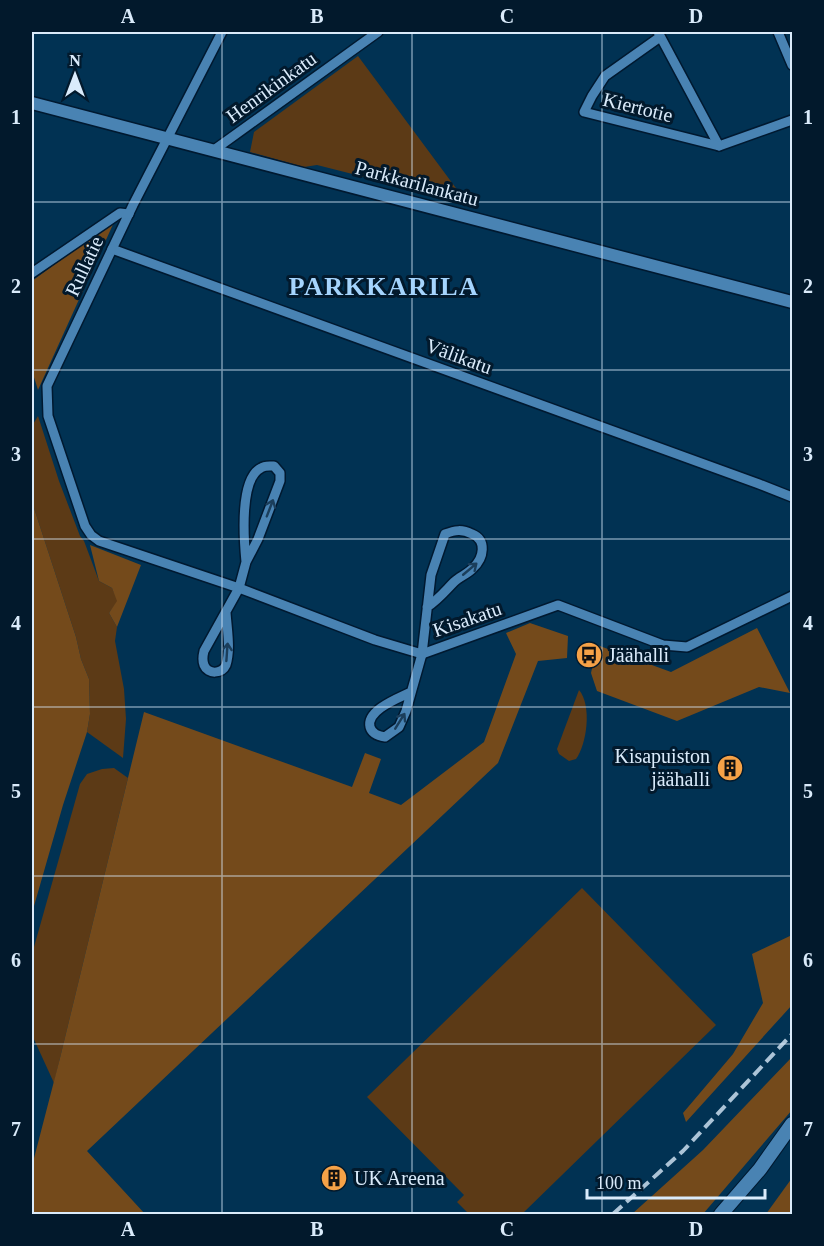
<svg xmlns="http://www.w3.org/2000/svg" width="824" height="1246" font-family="Georgia,serif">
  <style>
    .green { fill: #5c3a16 }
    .forest { fill: #744a1b }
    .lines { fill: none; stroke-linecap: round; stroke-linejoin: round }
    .minor-casing { stroke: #001930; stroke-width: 12 }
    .tertiary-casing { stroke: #001930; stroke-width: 15 }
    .secondary-casing { stroke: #001930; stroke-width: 16 }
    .minor { stroke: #4983b3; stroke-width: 9 }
    .tertiary { stroke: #4983b3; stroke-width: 12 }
    .secondary { stroke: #4983b3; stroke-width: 14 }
    .rail { stroke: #acc4d7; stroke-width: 4; stroke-dasharray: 12 6; stroke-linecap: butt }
    .oneway { stroke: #1b3e5b }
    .grid { fill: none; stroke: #daebfb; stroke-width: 1.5; stroke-opacity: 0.55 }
    .labels { text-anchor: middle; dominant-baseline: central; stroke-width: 6; stroke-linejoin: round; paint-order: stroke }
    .street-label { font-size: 20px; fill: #daebfb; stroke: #02192c }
    .poi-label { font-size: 20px; fill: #daebfb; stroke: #02192c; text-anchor: start }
    .district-label { font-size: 26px; font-weight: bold; letter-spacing: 1.5px; fill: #a5d4fd; stroke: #02192c }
    .neatline { fill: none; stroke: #daebfb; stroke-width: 2 }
    .grid-label { font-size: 20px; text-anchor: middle; font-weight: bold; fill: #daebfb }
  </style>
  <rect width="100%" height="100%" fill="#013253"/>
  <g class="green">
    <path d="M358,56L467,203L317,165L304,167L250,152L254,132Z"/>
    <path d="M38,416L59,481L80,536L84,541L99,581L112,588L118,601L109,613L117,627L115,641L124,689L126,719L123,758L87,732L90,714L89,679L81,659L76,637L32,502V426Z"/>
    <path d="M579,690C592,705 587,744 576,759L569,761L559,754L557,749Z"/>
    <path d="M114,768L128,778L54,1083L32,1035V954L80,784L87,774L102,769Z"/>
    <path d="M582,888L716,1025L522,1214H469L457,1202L464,1195L367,1097Z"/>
  </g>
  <g class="forest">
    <path d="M115,220L38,390L32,371V281Z"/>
    <path d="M32,502L76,637L81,659L89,679L90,714L87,732L63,805L32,913Z"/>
    <path d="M90,545L141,565L117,627L109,613L117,601L112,588L99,581Z"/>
    <path d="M530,623L568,636L567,658L538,661L498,763L87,1151L145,1214H32V1166L60,1058L144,712L352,787L365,753L381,759L369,793L401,805L484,742L516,654L506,633Z"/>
    <path d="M757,628L790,693L759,687L677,721L597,691L591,673L597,645L671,672Z"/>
    <path d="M792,935V1005L686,1122L683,1113L733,1054L763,1003L752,954Z"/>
    <path d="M792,1057V1110L703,1214H632L703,1150Z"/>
    <path d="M792,1178V1214H766Z"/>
  </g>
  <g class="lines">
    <defs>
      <g id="minor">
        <path d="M222,32L133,205L47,386L48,416L85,526L91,535L99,541L239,588L375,640L422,654L558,605L663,645L687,647L792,596"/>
        <path d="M658,32L719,146L792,120"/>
        <path d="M778,32L792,65"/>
        <path d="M660,37L605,76L592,96L584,112L719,146"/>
        <path d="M214,150L378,32"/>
        <path d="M112,249L759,484L792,497"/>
        <path d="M32,273L120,213L129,214"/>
        <path d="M226,612C227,629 231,649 226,665C222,674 208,675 204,665C202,660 203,655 204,651L239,588L246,562L258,539L280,481V473L274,466C270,466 265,465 261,468C239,479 244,541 246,562"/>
        <path d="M411,692C399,698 366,710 370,727C372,734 378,736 385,737L399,727L406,711L422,654L431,575L445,534C455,530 462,529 472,534C487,540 484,558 473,568C468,574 460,576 454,582C445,591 438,600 427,607"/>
      </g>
      <path id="tertiary" d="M32,103L792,302"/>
      <path id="secondary" d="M721,1214L760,1169L792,1124"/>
    </defs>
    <use href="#minor" class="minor-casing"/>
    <use href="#tertiary" class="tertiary-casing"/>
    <use href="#secondary" class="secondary-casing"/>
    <use href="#minor" class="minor"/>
    <use href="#tertiary" class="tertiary"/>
    <use href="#secondary" class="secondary"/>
    <path class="rail" d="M613,1214L683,1151L792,1034"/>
  </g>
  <defs><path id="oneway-shaft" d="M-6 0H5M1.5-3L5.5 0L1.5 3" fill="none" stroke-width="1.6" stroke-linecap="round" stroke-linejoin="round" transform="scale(1.5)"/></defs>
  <g class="oneway">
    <use href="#oneway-shaft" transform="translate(270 508) rotate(-69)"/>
    <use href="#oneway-shaft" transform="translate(470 569) rotate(-40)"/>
    <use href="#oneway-shaft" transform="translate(227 652) rotate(-86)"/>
    <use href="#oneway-shaft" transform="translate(400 721) rotate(-58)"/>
  </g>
  <path class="grid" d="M222,32V1214M412,32V1214M602,32V1214M32,202H792M32,370H792M32,539H792M32,707H792M32,876H792M32,1044H792"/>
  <defs>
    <symbol id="bus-disc" viewBox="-11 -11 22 22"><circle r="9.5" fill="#f6a247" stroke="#02192c"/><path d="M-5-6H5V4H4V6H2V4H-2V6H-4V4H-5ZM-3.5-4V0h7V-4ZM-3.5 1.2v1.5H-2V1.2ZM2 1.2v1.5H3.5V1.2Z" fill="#111"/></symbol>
    <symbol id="building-disc" viewBox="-11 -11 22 22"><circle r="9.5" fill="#f6a247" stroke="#02192c"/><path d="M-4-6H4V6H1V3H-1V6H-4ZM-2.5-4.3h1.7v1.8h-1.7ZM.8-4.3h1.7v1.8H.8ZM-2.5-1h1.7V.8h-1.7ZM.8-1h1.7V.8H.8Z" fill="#111"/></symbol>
  </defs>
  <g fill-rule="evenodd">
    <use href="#bus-disc" x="574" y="640" width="30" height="30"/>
    <use href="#building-disc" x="715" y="753" width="30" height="30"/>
    <use href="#building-disc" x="319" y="1163" width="30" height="30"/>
  </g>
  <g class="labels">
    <g class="street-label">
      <text transform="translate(271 87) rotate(-36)">Henrikinkatu</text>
      <text transform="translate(638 107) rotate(14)">Kiertotie</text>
      <text transform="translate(417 183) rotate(15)">Parkkarilankatu</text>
      <text transform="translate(84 266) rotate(-65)">Rullatie</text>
      <text transform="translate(459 356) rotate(20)">Välikatu</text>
      <text transform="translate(467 619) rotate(-19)">Kisakatu</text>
    </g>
    <g class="poi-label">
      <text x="608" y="655">Jäähalli</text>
      <text x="710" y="756" text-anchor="end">Kisapuiston<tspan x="710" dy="23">jäähalli</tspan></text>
      <text x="354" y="1178">UK Areena</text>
    </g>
    <g class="district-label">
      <text x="384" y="286">PARKKARILA</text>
    </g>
  </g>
  <rect width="824" height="1246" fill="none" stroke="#02192c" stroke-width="66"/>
  <g transform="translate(75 75)" stroke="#02192c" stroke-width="4.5" paint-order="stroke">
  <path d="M0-4.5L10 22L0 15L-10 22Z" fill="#daebfb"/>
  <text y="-9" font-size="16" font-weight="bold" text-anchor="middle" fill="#daebfb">N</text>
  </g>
  <path d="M587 1189v9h178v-9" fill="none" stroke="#daebfb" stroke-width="3"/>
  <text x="596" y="1189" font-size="18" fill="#daebfb" stroke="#02192c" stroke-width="4.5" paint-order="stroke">100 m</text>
  <rect x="33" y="33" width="758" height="1180" class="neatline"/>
  <g class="grid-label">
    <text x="128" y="23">A</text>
    <text x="317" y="23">B</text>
    <text x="507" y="23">C</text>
    <text x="696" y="23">D</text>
    <text x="16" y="124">1</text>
    <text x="808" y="124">1</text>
    <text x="16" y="293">2</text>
    <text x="808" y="293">2</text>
    <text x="16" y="461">3</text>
    <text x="808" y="461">3</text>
    <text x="16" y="630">4</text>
    <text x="808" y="630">4</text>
    <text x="16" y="798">5</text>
    <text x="808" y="798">5</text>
    <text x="16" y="967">6</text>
    <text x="808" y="967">6</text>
    <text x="16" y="1136">7</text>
    <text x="808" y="1136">7</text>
    <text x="128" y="1236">A</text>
    <text x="317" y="1236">B</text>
    <text x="507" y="1236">C</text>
    <text x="696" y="1236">D</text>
  </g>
</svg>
